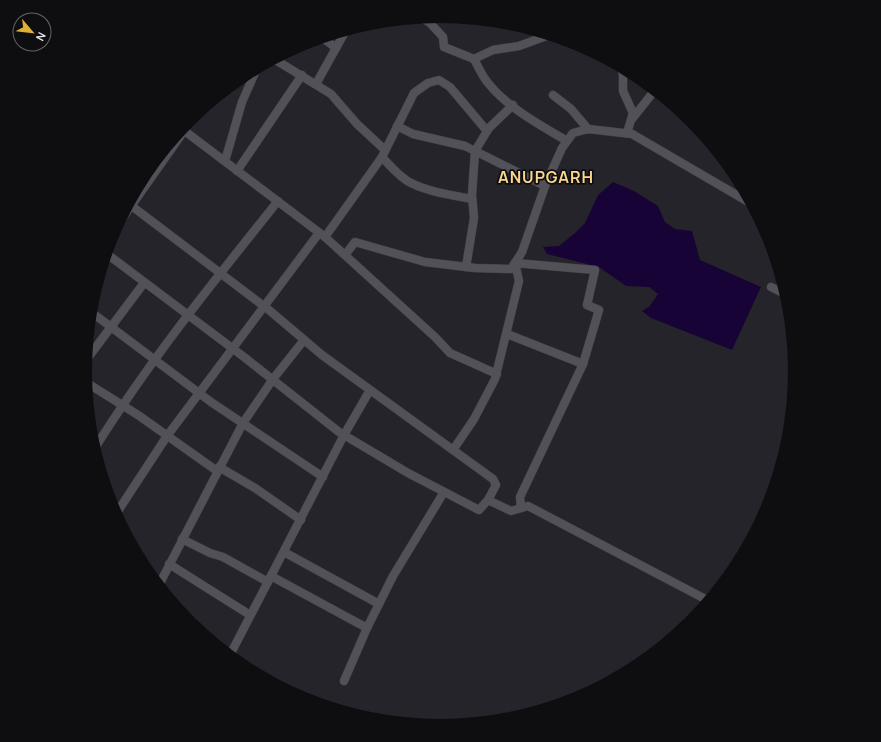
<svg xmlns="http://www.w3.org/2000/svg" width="881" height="742" font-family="Manrope,sans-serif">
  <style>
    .water { fill: #180336 }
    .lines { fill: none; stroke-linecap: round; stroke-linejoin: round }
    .street-casing { stroke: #424146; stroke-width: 9 }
    .street { stroke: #535158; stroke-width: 8 }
    .labels { text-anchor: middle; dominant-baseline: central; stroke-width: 3.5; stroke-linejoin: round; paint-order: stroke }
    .district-label { font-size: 16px; font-weight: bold; letter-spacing: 1px; fill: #f9d68c; stroke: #0e0d10 }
  </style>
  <rect width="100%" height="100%" fill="#25242a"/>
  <path class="water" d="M613,182L634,191L658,206L665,222L675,229L692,231L700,260L761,287L732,350L651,318L642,311L649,307L658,294L649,287L626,286L599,267L547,254L543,247L559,246L575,233L585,223L598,195Z"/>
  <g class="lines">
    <defs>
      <g id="street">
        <path d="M422,18L429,22L443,37L444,47L474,59L493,50L519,46L549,35"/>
        <path d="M394,21L409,19"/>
        <path d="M323,38L336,48"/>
        <path d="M274,59L331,94L357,124L385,150"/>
        <path d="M474,59C478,66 482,76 488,83C508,108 540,125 567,141"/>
        <path d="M621,67L623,74V91L633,113L627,133"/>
        <path d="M316,84L346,30"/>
        <path d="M553,95L571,109L588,129"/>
        <path d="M632,119L655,90"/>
        <path d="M397,126L413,134L465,146L545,186"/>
        <path d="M182,129L325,237L435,337L450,353L497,374"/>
        <path d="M382,157C390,166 399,176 409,182C428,192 452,195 472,199"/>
        <path d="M225,161L242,102L257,68"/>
        <path d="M237,171L302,75"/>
        <path d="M129,204L269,310L322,355L453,450L474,419L495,379L519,281L515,263L595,270L587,305L599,310L583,364L520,497L521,508"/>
        <path d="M117,226L184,131"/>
        <path d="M325,237L382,157L414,93L428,83L439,80L450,87L487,131"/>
        <path d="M107,254L244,357L339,432L408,473L479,510L488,500"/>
        <path d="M345,255L355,242L425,262L475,268L511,269L522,252L545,186L562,148L573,133L588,129L632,134L752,204"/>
        <path d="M466,267L474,218L472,195L475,151L489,128L513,105"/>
        <path d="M771,287L787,295"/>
        <path d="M91,312L211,402L323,477"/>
        <path d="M507,334L583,364"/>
        <path d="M87,359L144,283"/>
        <path d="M87,383L138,415L217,471"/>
        <path d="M95,448C149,361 214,281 278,201"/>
        <path d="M453,450L493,479L496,485L488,500L511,511L528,506L709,601"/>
        <path d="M219,467L255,488L301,520"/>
        <path d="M116,514L167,436L319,233"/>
        <path d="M182,539L210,553L223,557L268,582"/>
        <path d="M284,552L379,604"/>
        <path d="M169,564L250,615"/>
        <path d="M271,576L367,628"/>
        <path d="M159,585L243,423L273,379L304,340"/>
        <path d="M230,655L344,435L370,390"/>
        <path d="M344,681L367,628L393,576L444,492"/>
      </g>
    </defs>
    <use href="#street" class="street-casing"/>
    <use href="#street" class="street"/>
  </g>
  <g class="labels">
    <g class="district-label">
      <text x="546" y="177">ANUPGARH</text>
    </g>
  </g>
  <path d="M0 0H881V742H0ZM92 371a348 348 0 1 1 696 0a348 348 0 1 1-696 0Z" fill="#0e0d10" fill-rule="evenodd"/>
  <g transform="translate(32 32) rotate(118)"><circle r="19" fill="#0e0d10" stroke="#656468"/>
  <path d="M0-3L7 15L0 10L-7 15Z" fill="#e1af34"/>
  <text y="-6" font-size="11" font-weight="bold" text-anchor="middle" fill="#e7e6eb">N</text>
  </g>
</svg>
